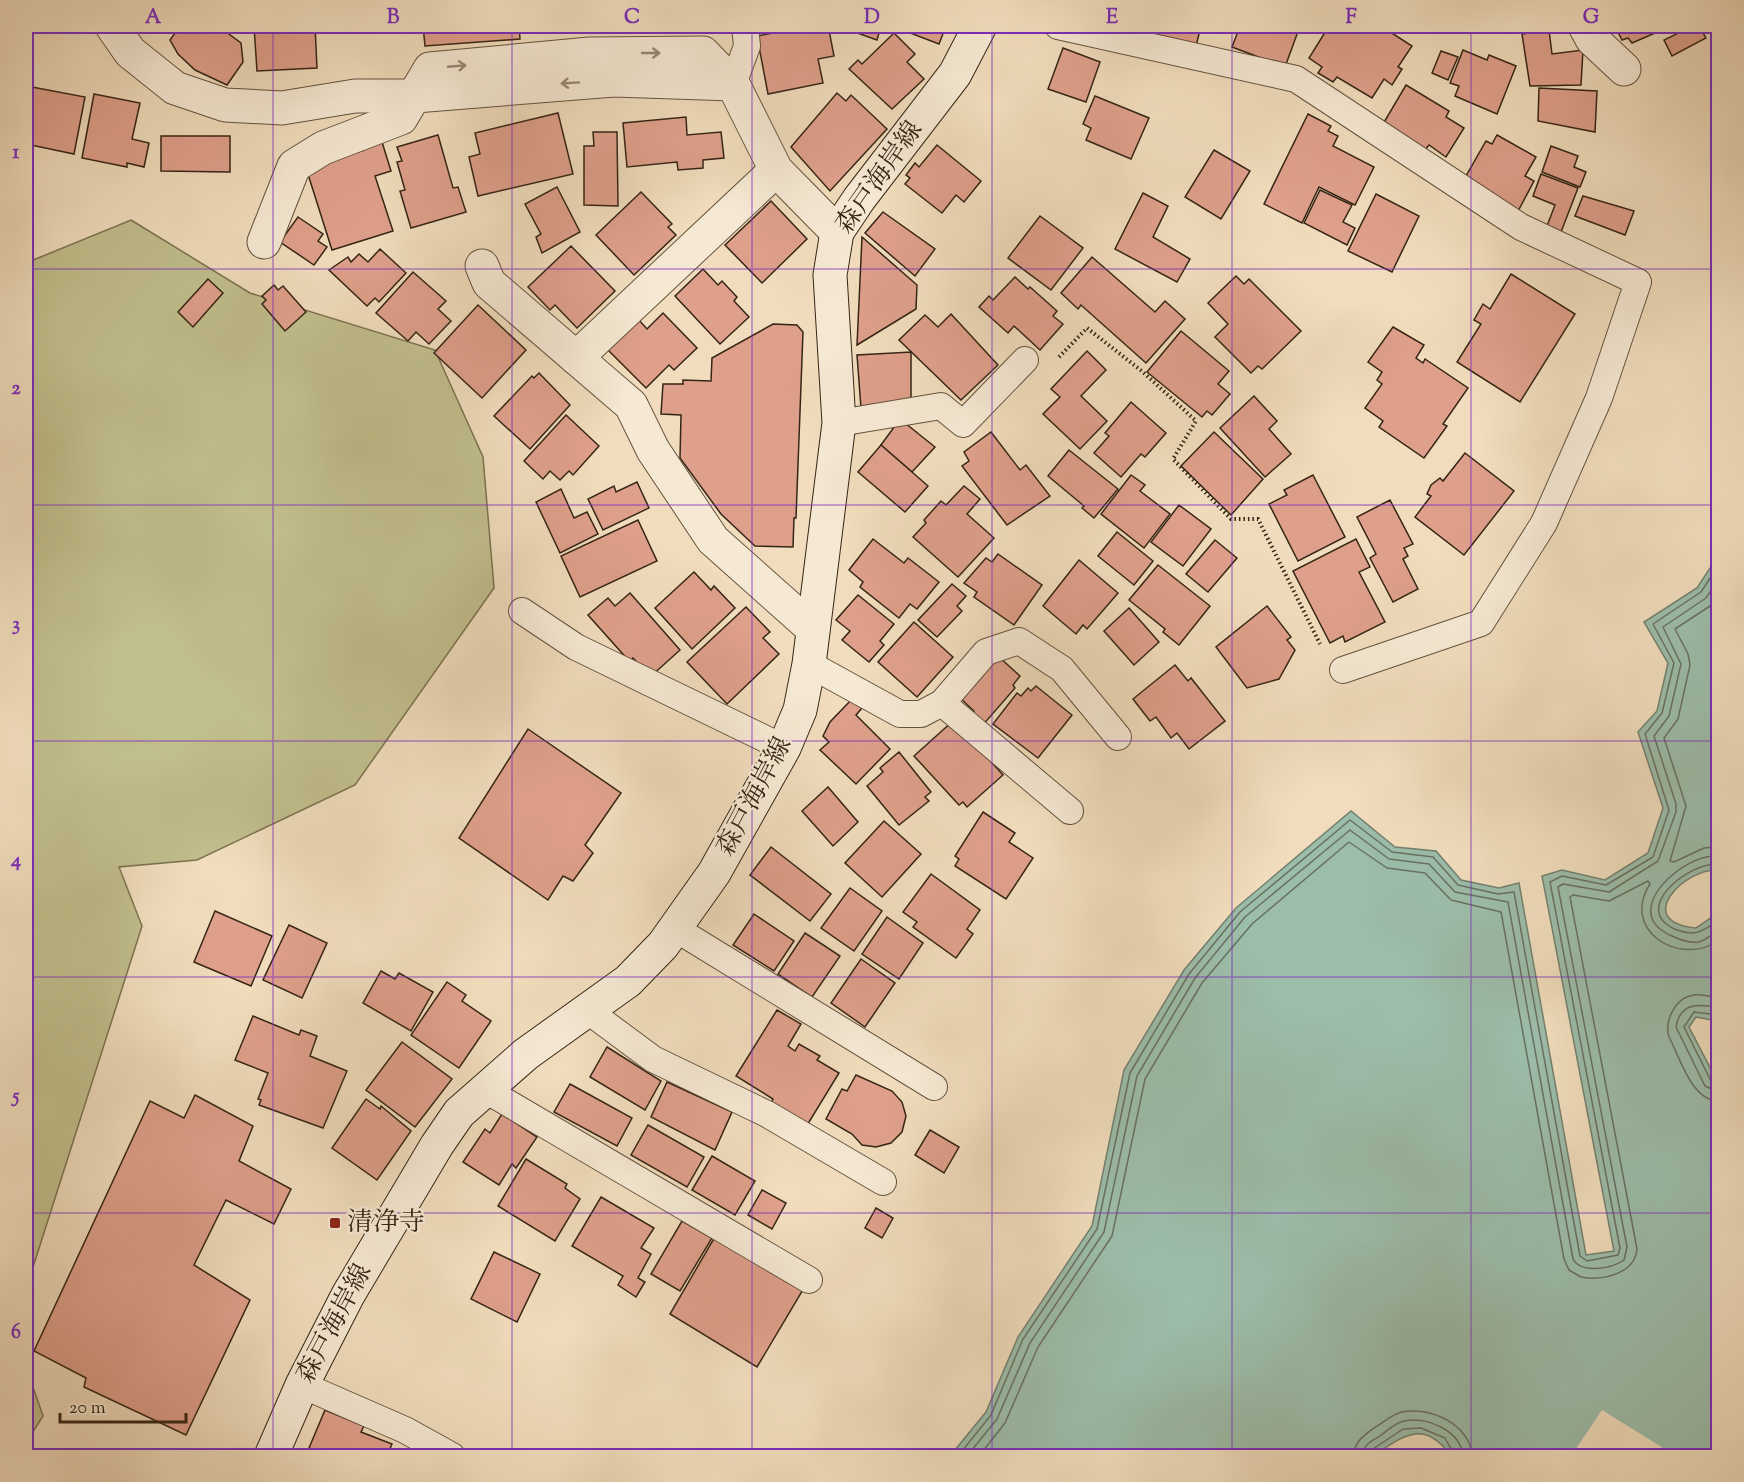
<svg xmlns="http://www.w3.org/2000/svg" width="1744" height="1482" font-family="'Sorts Mill Goudy','Noto Serif JP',serif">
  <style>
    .green { fill: #c1bf8d; stroke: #7b7251; stroke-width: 1.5 }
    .water { fill: #9cbdaa; stroke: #73806e; stroke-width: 1.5 }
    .pier { fill: #f1ddbd }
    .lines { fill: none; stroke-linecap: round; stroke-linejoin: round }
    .shore { stroke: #687160; stroke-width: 1.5 }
    .building { fill: #dfa08b; stroke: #352515; stroke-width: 1.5 }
    .lane-casing { stroke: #64533f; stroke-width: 28 }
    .street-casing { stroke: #64533f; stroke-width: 35 }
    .secondary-casing { stroke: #352515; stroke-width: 35 }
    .path { stroke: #352515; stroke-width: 4; stroke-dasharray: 1.5 3; stroke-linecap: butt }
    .lane { stroke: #f6e9d4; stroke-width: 26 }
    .street { stroke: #f6e9d4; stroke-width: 33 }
    .secondary { stroke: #f6e9d4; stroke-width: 33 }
    .oneway { stroke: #968774 }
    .grid { fill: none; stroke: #7b2cbf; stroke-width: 1.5; stroke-opacity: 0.55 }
    .poi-dot { fill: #8f2418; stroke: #f6e9d4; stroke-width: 2 }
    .labels { text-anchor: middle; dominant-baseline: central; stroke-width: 4.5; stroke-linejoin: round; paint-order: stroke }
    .street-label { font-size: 26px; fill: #352515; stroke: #f6e9d4 }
    .poi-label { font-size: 26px; fill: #352515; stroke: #f6e9d4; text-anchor: start }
    .neatline { fill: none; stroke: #7b2cbf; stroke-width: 2 }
    .grid-label { font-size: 20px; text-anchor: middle; font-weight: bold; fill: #7b2cbf }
  </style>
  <rect width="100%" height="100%" fill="#f1ddbd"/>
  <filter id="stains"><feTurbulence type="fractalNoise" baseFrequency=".00333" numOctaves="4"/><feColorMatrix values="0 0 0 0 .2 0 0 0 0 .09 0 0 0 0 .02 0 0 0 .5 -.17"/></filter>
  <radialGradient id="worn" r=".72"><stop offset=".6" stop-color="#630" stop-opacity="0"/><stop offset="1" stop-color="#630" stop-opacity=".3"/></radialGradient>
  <g class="green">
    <path d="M131,220L250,293L435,350L483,457L494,588L355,785L197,860L119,867L142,926L26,1289V263Z"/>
    <path d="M26,1367L43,1416L26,1443Z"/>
  </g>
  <path class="water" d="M1718,556V870C1684,868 1632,922 1696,928L1718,913V1021L1696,1017L1689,1027L1718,1083V1456H1451C1424,1418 1403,1436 1373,1456H950L986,1412L1018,1337L1092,1226L1124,1070L1184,970L1236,908L1351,811L1395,847L1436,851L1461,880L1499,888L1519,883L1586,1255L1614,1251L1542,876L1562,870L1605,880L1648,853L1663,808L1638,732L1657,711L1668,663L1644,622L1697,588Z"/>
  <path class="pier" d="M1602,1410L1676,1456H1571Z"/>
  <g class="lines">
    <g class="shore">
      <path d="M1718,596L1710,606L1675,629L1688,654L1690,665L1678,719L1664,738L1686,806L1670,861L1674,862L1704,848L1718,847"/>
      <path d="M1718,856C1704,855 1688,863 1676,872C1653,890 1635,920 1672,936C1680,940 1690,943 1699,942C1706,940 1713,934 1718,930"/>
      <path d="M1718,864C1689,862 1628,910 1677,930C1695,937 1703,931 1718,921"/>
      <path d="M1718,998C1711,997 1702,994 1694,995C1676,997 1664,1020 1669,1037C1680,1057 1691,1100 1718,1101"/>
      <path d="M1718,1007C1699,1004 1680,1002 1676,1027L1705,1086L1718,1092"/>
      <path d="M1718,1015L1694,1012L1684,1027L1711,1081L1718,1084"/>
      <path d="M958,1456L991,1415L1023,1339L1097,1229L1130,1073L1189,974L1240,912L1350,820L1392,852L1433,857L1458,885L1498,894L1514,892L1580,1256L1587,1261L1618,1255L1620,1248L1550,882L1562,876L1606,885L1653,857L1669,810L1645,734L1662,713L1674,663L1653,624L1701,592L1718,566"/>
      <path d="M967,1456L997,1419L1030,1343L1104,1232L1137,1076L1195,978L1245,917L1350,830L1389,859L1429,864L1455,892L1508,902L1573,1259C1581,1274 1611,1269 1624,1260L1627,1247L1558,887L1563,884L1609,892L1658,861L1676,812V804L1654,736L1669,716L1681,664L1663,627L1706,598L1718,580"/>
      <path d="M979,1456L1005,1423L1038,1347L1112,1236L1145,1079L1202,983L1252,924L1349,842L1387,868L1425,873L1451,900L1501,912L1564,1259L1569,1270L1581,1277C1602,1281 1635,1274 1637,1249L1570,897L1573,895L1609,901L1648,881L1650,884C1620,930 1679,967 1718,941"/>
      <path d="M1354,1456C1354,1442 1363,1436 1374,1428C1383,1423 1392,1414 1402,1412C1430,1406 1471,1425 1472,1456"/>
      <path d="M1363,1456C1363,1445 1371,1441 1380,1436C1387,1431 1396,1422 1404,1421C1427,1416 1461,1431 1463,1456"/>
      <path d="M1370,1456L1373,1449L1403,1429L1421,1428L1445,1438L1455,1456"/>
    </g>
  </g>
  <g class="building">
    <path d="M180,26H218L241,43L243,62L227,85L195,70L178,54L170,40Z"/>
    <path d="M254,26H315L317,68L257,71Z"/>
    <path d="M423,26H519L520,39L425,46Z"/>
    <path d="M811,26L812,33L829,30L834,56L818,59L823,83L768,94L757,36Z"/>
    <path d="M838,26H881L877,40Z"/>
    <path d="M892,26H946L939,44Z"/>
    <path d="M1122,26H1201L1196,46Z"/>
    <path d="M1240,26H1300L1285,67L1232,47Z"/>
    <path d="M1329,26H1381L1412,46L1398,67L1402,69L1392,85L1384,79L1372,98L1337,77L1333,82L1318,73L1322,67L1309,58Z"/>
    <path d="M1615,26H1671L1632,43L1628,38L1622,40Z"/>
    <path d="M1693,26H1699L1706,38L1672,56L1664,40Z"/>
    <path d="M1549,30L1552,54L1583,50L1581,85L1530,86L1522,34Z"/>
    <path d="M894,33L915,54L907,62L924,79L892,109L849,69L858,60L862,64Z"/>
    <path d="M1063,48L1100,62L1086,102L1048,89Z"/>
    <path d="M1463,50L1487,60L1489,55L1516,66L1497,114L1455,96L1459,86L1450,83Z"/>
    <path d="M1441,51L1458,57L1448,80L1432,73Z"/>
    <path d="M1406,85L1449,111L1446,117L1464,128L1446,157L1429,145L1425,150L1383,124Z"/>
    <path d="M32,87L85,97L74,154L26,144V120Z"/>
    <path d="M1539,88L1597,91L1595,132L1538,121Z"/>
    <path d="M837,93L846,101L851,95L887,129L830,191L791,147Z"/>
    <path d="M94,94L140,103L132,139L149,143L144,167L127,163V167L82,158Z"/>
    <path d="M1095,96L1149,118L1131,159L1086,140L1091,128L1083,124Z"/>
    <path d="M558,113L573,174L478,196L469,157L480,154L475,133Z"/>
    <path d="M1308,114L1331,126L1328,131L1338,136L1333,146L1374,167L1355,205L1319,187L1302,223L1264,204Z"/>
    <path d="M686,117L687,135L721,132L724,158L703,160V168L678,170L677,162L627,167L623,123Z"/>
    <path d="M593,132H617L618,206L584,205V146H594Z"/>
    <path d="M438,135L453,188L458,187L466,212L411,228L400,191L405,190L397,162L402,161L397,147Z"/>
    <path d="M1497,135L1536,157L1525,176L1534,181L1516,215L1462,183L1486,141L1492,144Z"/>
    <path d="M161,136H230V172L161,171Z"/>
    <path d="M382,142L391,171L375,176L393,231L332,250L306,168L364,150L363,148Z"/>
    <path d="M937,145L981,181L964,202L956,195L942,213L905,184L910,178L906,175L915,163L919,167Z"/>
    <path d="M1551,146L1578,156L1574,167L1586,172L1580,187L1542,172Z"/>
    <path d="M1214,150L1250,171L1221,219L1185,197Z"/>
    <path d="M1541,174L1578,188L1561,232L1547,226L1555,205L1533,196Z"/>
    <path d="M557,187L580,232L542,253L536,237L541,234L525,204Z"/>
    <path d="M1320,190L1352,205L1343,222L1355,228L1347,245L1304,223Z"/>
    <path d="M641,192L672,224L668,227L676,235L634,275L596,235Z"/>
    <path d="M1143,193L1168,206L1153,237L1190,259L1177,282L1115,249Z"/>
    <path d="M1376,194L1419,216L1392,272L1348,251Z"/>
    <path d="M1583,196L1634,211L1625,235L1575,216Z"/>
    <path d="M771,201L807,239L762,283L725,245Z"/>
    <path d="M883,212L935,249L915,276L865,233Z"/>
    <path d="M1040,216L1083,248L1051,290L1008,258Z"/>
    <path d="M298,217L323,234L318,241L327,247L314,265L280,242Z"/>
    <path d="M862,237L917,285L916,309L857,345Z"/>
    <path d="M571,246L615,291L577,328L555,305L550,310L528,287Z"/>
    <path d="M380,249L406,273L379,302L375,298L367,306L329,270L348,257L351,262L359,254L368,262Z"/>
    <path d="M1092,257L1155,312L1165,301L1185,319L1146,363L1081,305L1078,309L1061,293Z"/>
    <path d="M703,269L718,285L722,281L737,297L734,301L749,317L720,344L675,296Z"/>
    <path d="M413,272L446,301L438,309L451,321L429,344L416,332L408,341L376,313Z"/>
    <path d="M1511,274L1575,314L1520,402L1457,362L1481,324L1474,320L1483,304L1490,309Z"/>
    <path d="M1236,276L1244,284L1249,279L1301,331L1262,369L1258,366L1251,373L1215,337L1228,324L1208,303Z"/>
    <path d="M1015,277L1028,289L1030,287L1057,311L1053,316L1063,324L1040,350L1014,326L1008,333L979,307L989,296L993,300Z"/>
    <path d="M208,279L223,293L193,327L178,312Z"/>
    <path d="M274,285L278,290L283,286L306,312L285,331L262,304L266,300L262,296Z"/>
    <path d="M478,305L526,350L482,398L434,353Z"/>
    <path d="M663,313L697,348L674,370L669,365L646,388L608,350L639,320L647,329Z"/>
    <path d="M951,314L998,365L961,400L899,340L925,315L938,327Z"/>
    <path d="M773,324L797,325L803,332L796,518H794L793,547L755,546L721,514L680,458L681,415L661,414L663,384H683V380L711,381L712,358Z"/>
    <path d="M1393,327L1424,345L1416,358L1423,363L1425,359L1468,388L1443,424L1447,426L1424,458L1379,427L1383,421L1365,408L1382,384L1377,380L1382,372L1368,362Z"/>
    <path d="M1181,331L1229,371L1218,384L1230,394L1212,415L1207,411L1202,417L1147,372Z"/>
    <path d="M1087,351L1106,370L1081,396L1107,421L1080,449L1043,414L1060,397L1051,389Z"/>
    <path d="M911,352V401L861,408L857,355Z"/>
    <path d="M539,373L570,405L530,449L494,416L532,376L534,378Z"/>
    <path d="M1254,396L1277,421L1269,429L1291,454L1265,477L1220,428Z"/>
    <path d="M1131,402L1166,433L1145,457L1141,454L1121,477L1094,453L1109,436L1105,433Z"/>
    <path d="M566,415L599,446L573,475L569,471L560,480L550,471L543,479L524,461Z"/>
    <path d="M900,419L935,447L912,472L881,445Z"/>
    <path d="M991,432L1020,470L1026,465L1050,496L1007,525L962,466L969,461L964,452Z"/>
    <path d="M1214,432L1263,479L1231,515L1181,466Z"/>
    <path d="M881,445L928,486L905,512L858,472Z"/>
    <path d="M1069,450L1118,489L1094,518L1082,508L1084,506L1048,476Z"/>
    <path d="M1465,453L1514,491L1464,555L1415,517L1431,496L1427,494L1431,485L1440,478L1443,481Z"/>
    <path d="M1131,475L1145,485L1140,491L1170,514L1144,548L1101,514Z"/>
    <path d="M1313,475L1345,537L1298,561L1269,504L1287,495L1284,490Z"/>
    <path d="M637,482L649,508L603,530L588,499L614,486L616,492Z"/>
    <path d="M964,486L980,499L967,514L994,538L958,577L913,537L926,523L924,520L941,501L946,505Z"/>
    <path d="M561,489L574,518L587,512L598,534L560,553L536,502Z"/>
    <path d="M1390,500L1413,544L1404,548L1408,556L1403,559L1418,589L1393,602L1370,558L1376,554L1357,517Z"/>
    <path d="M1179,505L1211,529L1183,566L1151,542Z"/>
    <path d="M638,520L657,561L580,597L561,556Z"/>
    <path d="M1117,532L1153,561L1134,585L1098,556Z"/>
    <path d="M873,539L904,563L908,558L939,582L917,609L910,604L899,618L860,587L863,582L849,570Z"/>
    <path d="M1356,539L1370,567L1359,572L1385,622L1345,642L1343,636L1330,643L1293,571Z"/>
    <path d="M1215,540L1237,558L1208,592L1186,574Z"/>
    <path d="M998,554L1042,585L1014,625L974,597L977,592L964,583L986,558L992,562Z"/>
    <path d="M1079,560L1118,593L1087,629L1083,625L1076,634L1043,606Z"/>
    <path d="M1158,565L1210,606L1179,645L1163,632L1165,629L1129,600Z"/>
    <path d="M694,572L711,590L714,586L735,608L692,649L655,608Z"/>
    <path d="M952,584L966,596L957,606L962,611L937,637L918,620Z"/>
    <path d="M630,593L680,650L650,677L633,658L630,662L588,615L608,598L615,606Z"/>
    <path d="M858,595L894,624L880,641L884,645L869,662L842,640L850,631L836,620Z"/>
    <path d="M1267,606L1291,637L1287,640L1295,650L1279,679L1247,688L1216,647Z"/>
    <path d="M746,607L770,632L763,638L779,654L727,704L687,662Z"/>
    <path d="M1129,608L1159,642L1134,665L1104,631Z"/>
    <path d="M914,622L953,657L917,697L878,662Z"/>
    <path d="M997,655L1020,676L1013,685L1015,688L982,726L971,715L974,711L959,697Z"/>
    <path d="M1175,665L1188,681L1191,678L1225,721L1189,749L1177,733L1171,738L1156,717L1150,721L1133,699Z"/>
    <path d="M1036,686L1072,715L1038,758L993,724L1017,693L1021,696L1028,688L1031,691Z"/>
    <path d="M852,699L862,708L856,715L890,749L856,784L820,750L829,742L823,736L830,722Z"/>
    <path d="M954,720L1003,775L967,807L963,802L959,805L914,756Z"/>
    <path d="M528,729L621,793L585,845L593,853L573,881L563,876L548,900L459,838Z"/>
    <path d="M899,752L931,792L925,797L929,801L899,825L867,786L883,772L880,768Z"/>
    <path d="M828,787L858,822L833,846L802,811Z"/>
    <path d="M983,812L1015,833L1009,842L1033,858L1006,899L955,866L959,859L955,856Z"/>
    <path d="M884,821L921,854L882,897L845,863Z"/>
    <path d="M771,847L831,894L810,921L750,875Z"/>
    <path d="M931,874L980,910L967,929L973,934L956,958L913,927L917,922L903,912Z"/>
    <path d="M850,888L882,911L854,951L821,928Z"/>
    <path d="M215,911L272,936L251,986L194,962Z"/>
    <path d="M754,914L794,941L774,971L733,945Z"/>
    <path d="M887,917L923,943L899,979L862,954Z"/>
    <path d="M289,925L327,943L302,998L263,980Z"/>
    <path d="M805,933L840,956L812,997L778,974Z"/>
    <path d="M861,959L895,983L865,1027L831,1003Z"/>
    <path d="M381,971L395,979L399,973L433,992L411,1031L363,1003Z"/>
    <path d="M447,982L466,995L462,1001L491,1021L459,1068L411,1035Z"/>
    <path d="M777,1010L801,1024L788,1046L795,1051L799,1044L820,1056L817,1060L839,1073L806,1127L768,1108L773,1099L736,1076Z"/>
    <path d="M253,1016L299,1035L301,1030L317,1036L310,1056L347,1071L323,1128L259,1105L261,1100L258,1099L268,1073L235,1060Z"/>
    <path d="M402,1042L452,1079L415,1127L366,1090Z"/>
    <path d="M607,1047L661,1081L645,1110L590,1077Z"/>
    <path d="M856,1075L892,1091L902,1102L906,1116L902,1132L891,1143L876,1147L862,1145L852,1134L826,1119L842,1089L847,1091Z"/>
    <path d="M667,1082L732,1112L715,1150L651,1117Z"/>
    <path d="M570,1084L632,1118L617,1146L554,1112Z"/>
    <path d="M195,1095L253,1126L239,1161L291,1189L274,1224L226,1200L194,1265L250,1300L186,1435L84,1387L86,1378L34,1351L150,1101L184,1118Z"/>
    <path d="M366,1099L380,1109L381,1106L411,1131L377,1180L332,1148Z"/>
    <path d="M502,1114L537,1137L516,1168L512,1164L499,1185L463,1162L485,1129L490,1133Z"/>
    <path d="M648,1125L704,1157L687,1187L631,1155Z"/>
    <path d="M930,1130L959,1147L944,1173L915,1155Z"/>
    <path d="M712,1156L755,1181L735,1215L692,1190Z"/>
    <path d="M526,1159L567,1184L565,1188L580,1199L555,1241L498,1206Z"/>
    <path d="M762,1190L786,1203L772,1229L748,1215Z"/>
    <path d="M601,1197L654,1228L641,1248L651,1254L638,1278L645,1282L636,1297L618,1285L623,1276L572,1246Z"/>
    <path d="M876,1208L893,1218L882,1238L865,1228Z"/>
    <path d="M682,1221L712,1238L680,1291L651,1274Z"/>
    <path d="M716,1235L804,1288L757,1367L670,1314Z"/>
    <path d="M494,1252L540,1274L517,1322L471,1299Z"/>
    <path d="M325,1410L364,1426L361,1432L392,1444L387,1456H332L309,1448Z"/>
  </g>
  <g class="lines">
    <defs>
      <g id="lane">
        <path d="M1058,26L1296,79L1521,227L1638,282L1599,398L1544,523L1481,623L1343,670"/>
        <path d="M733,84L747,46L745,26"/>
        <path d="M839,423L941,406L963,424L1025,360"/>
        <path d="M522,611L576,647L784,748"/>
        <path d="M809,664L900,714H921L942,703L986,652L1019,641L1062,669L1118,737"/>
        <path d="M942,703L1070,811"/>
        <path d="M676,929L934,1087"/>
        <path d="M587,1010L653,1059L767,1114L883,1182"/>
        <path d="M484,1089L809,1280"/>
        <path d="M302,1385L405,1430L452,1456"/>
      </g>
      <g id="street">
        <path d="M112,26L130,52L175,88L225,105L282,108L355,96H415L614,80L733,84"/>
        <path d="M1585,26L1592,39L1624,69"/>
        <path d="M264,242L294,166L323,148L401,118L430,69L590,54L703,53L733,84L776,170L837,232"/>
        <path d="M482,266L489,283L631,405L653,450L713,540L813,629"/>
        <path d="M576,358L776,170"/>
      </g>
      <path id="secondary" d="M271,1456L302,1385L348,1295L437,1145L459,1113L526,1054L628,981L663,945L714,873L784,748L800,710L809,664L839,423L830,275L837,232L859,199L955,74L980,26"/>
    </defs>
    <use href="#lane" class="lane-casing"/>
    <use href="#street" class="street-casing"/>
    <use href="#secondary" class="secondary-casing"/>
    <path class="path" d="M1059,357L1087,328L1143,372L1196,421L1173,459L1231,519H1258L1320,644"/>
    <use href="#lane" class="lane"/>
    <use href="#street" class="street"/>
    <use href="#secondary" class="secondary"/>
  </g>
  <defs><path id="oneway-shaft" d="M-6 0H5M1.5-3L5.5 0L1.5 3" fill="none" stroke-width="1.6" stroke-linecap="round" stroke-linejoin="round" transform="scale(1.5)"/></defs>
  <g class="oneway">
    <use href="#oneway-shaft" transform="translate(651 53)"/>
    <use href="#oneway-shaft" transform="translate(457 66) rotate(-5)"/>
    <use href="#oneway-shaft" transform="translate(570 83) rotate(176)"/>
  </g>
  <path class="grid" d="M273,26V1456M512,26V1456M752,26V1456M992,26V1456M1232,26V1456M1471,26V1456M26,269H1718M26,505H1718M26,741H1718M26,977H1718M26,1213H1718"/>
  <rect class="poi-dot" x="329" y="1217" width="12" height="12" rx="3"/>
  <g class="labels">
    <g class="street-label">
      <text transform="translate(880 178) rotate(-55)">森戸海岸線</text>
      <text transform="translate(755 797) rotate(-62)">森戸海岸線</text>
      <text transform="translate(335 1324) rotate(-62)">森戸海岸線</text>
    </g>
    <g class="poi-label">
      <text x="347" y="1223">清浄寺</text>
    </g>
  </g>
  <rect width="1744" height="1482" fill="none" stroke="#f1ddbd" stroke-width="66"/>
  <path d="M60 1413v9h126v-9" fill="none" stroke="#352515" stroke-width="3"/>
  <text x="69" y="1413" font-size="18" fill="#352515" stroke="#f6e9d4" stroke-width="4.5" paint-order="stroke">20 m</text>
  <rect x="33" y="33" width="1678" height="1416" class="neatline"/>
  <g class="grid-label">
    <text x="153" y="23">A</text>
    <text x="393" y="23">B</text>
    <text x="632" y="23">C</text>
    <text x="872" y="23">D</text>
    <text x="1112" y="23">E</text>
    <text x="1351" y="23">F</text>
    <text x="1591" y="23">G</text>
    <text x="16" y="158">1</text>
    <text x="16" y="394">2</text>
    <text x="16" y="630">3</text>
    <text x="16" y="866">4</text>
    <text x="16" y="1102">5</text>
    <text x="16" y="1338">6</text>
  </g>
  <rect width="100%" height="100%" filter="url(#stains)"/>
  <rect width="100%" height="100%" fill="url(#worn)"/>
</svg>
